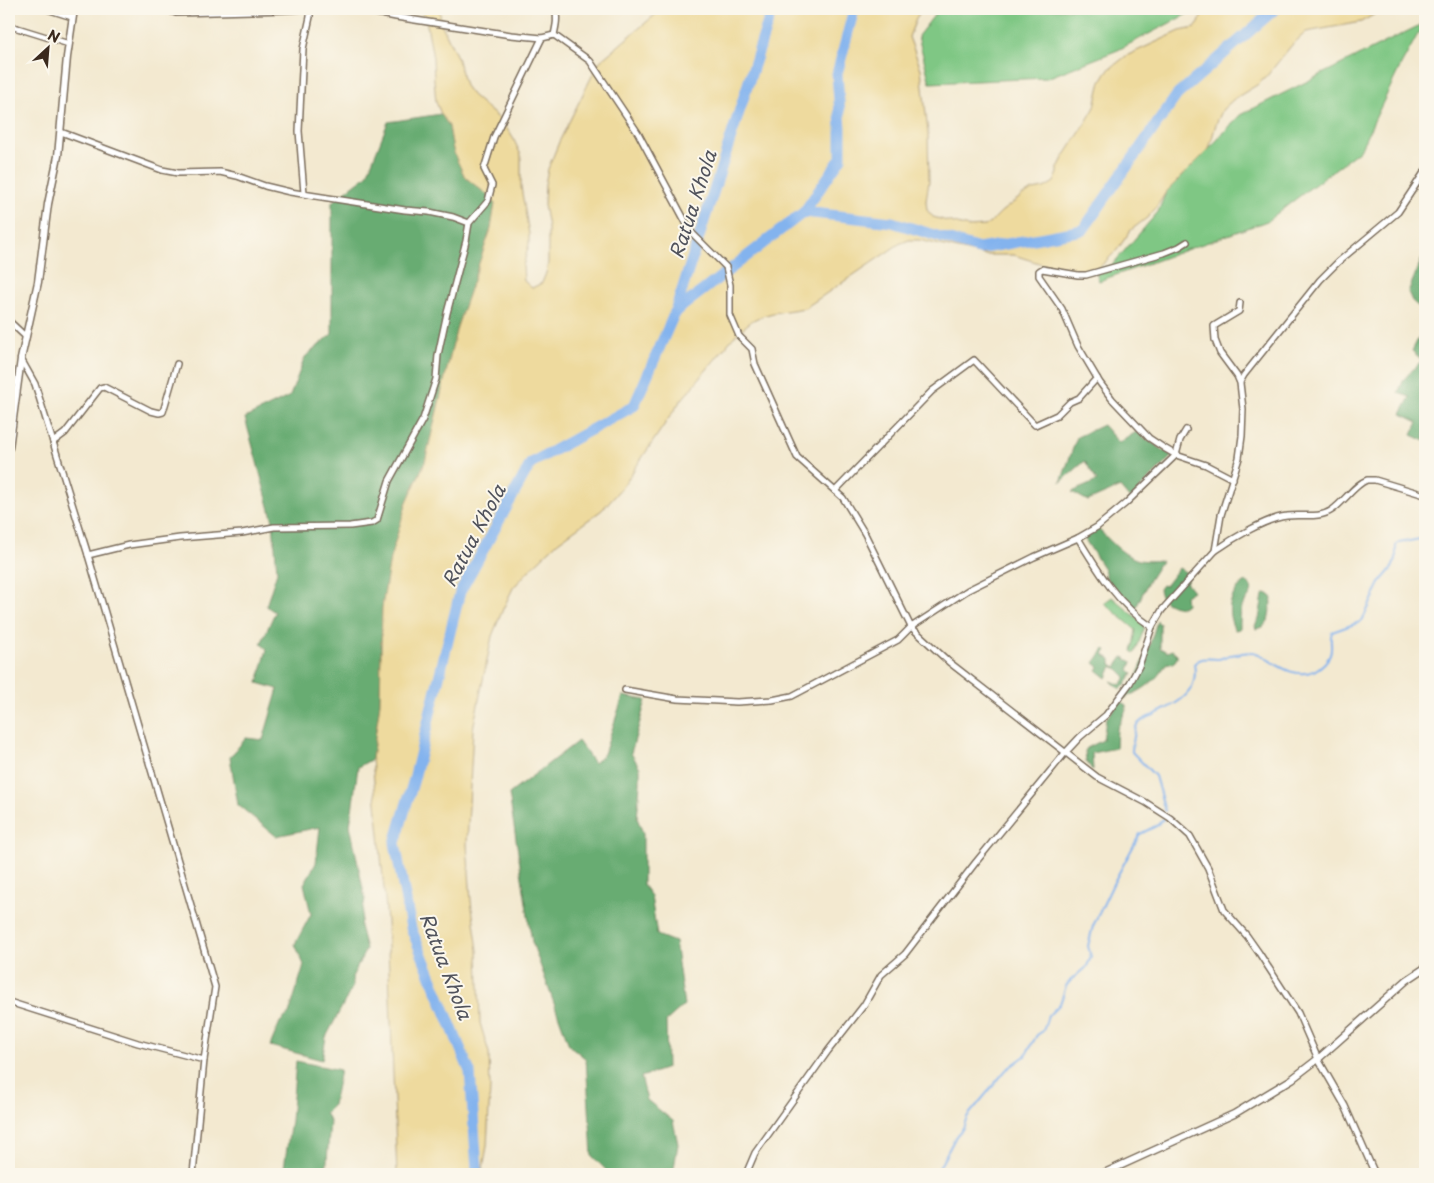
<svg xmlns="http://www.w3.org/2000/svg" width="1434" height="1183" font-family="'Playpen Sans',sans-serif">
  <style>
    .green { fill: #7fc784; stroke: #5d7851 }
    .forest { fill: #67ac72; stroke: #516b48 }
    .sand { fill: #eeda9e; stroke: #94825e }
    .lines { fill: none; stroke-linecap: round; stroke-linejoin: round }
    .stream { stroke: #83b3ee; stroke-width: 2 }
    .river { stroke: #83b3ee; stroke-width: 11 }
    .minor-casing { stroke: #7b6d5c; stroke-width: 8 }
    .tertiary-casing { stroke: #7b6d5c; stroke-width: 9 }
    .minor { stroke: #fff; stroke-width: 5 }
    .tertiary { stroke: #fff; stroke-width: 6 }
    .labels { text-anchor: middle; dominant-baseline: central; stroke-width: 4; stroke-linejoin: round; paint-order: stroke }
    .water-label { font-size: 19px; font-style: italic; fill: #51535c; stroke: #fbf7ec }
  </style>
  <rect width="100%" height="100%" fill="#fbf7ec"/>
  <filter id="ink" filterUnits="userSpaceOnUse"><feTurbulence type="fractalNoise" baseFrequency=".02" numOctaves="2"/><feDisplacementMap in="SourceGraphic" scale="10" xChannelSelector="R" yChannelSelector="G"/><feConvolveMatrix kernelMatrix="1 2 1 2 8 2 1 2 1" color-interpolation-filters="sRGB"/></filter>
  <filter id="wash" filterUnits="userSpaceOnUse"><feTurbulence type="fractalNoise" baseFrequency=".0096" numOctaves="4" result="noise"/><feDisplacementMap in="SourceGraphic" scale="20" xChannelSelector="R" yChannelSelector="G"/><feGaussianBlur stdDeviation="1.12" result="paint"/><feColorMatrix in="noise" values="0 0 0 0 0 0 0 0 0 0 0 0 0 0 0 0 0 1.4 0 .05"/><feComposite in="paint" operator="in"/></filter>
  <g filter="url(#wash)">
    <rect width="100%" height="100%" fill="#f3e9d0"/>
    <g class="green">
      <path d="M939,9H1193V11L1118,50L1047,78L930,83L918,36Z"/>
      <path d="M1424,23L1401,65L1360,150L1267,221L1099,281L1095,270L1112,265L1158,212L1166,192L1206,152L1240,115Z"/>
      <path d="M1112,597L1143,623L1144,629L1135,653L1132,651L1136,630L1104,603Z"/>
    </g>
    <g class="forest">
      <path d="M441,114L449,126L453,149L465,177L489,196L495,204L491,229L457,327L425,462L407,502L390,559L382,608L380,703L372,759L358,767L350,825L365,899L360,926L366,949L352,977L353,986L326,1037L322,1060L270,1046L280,1022L289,1014L304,965L295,944L311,914L304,884L316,863L320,827L276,836L238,805L230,757L246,738L263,740L278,689L258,683L267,649L261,644L275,612L266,606L277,572L273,521L245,418L290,396L305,357L332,334V202L367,175L388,122Z"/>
      <path d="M1425,251V314V312L1412,301L1408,292Z"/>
      <path d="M1425,325V441L1412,435L1418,422L1401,414L1410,397L1398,393L1404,379L1422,360L1412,351Z"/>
      <path d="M1103,425L1119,443L1136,432L1172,456L1130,499L1120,487L1088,501L1072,492L1097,481L1085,461L1061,482L1077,437Z"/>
      <path d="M1097,528C1109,539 1121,554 1136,559C1144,562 1153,560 1161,561L1149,580L1135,610L1107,580L1104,569L1084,538Z"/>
      <path d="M1179,568L1190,575L1186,582L1193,591L1185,596L1186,604L1182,607C1170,605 1161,603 1159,589L1162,585L1165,586Z"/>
      <path d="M1246,582C1259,591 1246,598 1242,607C1240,613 1240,622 1240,629L1235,630C1225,613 1229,592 1246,582Z"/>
      <path d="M1266,593L1270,595L1272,599L1268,621L1263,627L1256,629L1255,626L1259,619L1263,595Z"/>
      <path d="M1157,621L1160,624V648L1167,652L1172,650L1177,654V658L1173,664L1167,663C1160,674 1152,684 1139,691C1133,694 1127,696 1121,701L1126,705V710L1117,729L1116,748L1092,753L1093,771L1086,761L1085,751L1087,748L1103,740L1106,719L1136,678L1149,647Z"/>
      <path d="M1104,649L1107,650L1104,655L1111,659V664L1116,667L1123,657L1132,662L1129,670L1133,673L1125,685L1120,689L1111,681L1121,685L1126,677L1118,669L1112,666L1107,678L1097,670L1099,667L1094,663Z"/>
      <path d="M623,696L646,700L631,753L640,768V784L637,818L643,833V885L651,896L657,935L675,942L684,1005L666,1021L667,1068L641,1077L647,1100L673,1121L678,1144L673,1174H605L606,1170L592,1156L586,1059L569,1045L532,942L509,794L578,741L594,763L604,754Z"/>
      <path d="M296,1061L340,1070L333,1105L325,1113L330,1121L326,1174H283L291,1121Z"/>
    </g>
    <path class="sand" d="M420,9H439L442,25L457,57L465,86L472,95L502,121L513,138L521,155V187L529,234V244L523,266L524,281L532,288L542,283L546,273L548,263V227L544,205L545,184L548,169L559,142L599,62L662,9H923L916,19L909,37L921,69L928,133L929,181L926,201L927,210L933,217L968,227L985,226L990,223L1001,212L1023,195L1033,190L1044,188L1054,182L1058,173V168L1063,158L1082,129L1095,107L1101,81L1107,71L1126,56L1180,31L1195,28L1199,23L1204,9H1384L1361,22L1306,32L1291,46L1266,77L1257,85L1234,99L1223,109L1216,124L1209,149L1166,192L1155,209L1148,217L1131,230L1117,250L1103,264L1095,270L1080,273L1045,265L1014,255H984L919,240H909L899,244L805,308L773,313L762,316L753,320L737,333L679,403L623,486L602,510L558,542L533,566L513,588L503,609L492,636L473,729L467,844L471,901L478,950L480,1023L489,1053L490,1088L487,1146L482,1174H397L387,921L372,759L380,703L382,608L390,559L407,502L425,462L457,327L491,229L495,204L489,196L465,177L456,158L453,149L449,126L441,114L436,102L434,80L433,58L428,30L426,20Z"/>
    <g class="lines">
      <g class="stream">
        <path d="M1165,811L1155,776L1132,752C1132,748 1135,727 1137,725C1141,720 1148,717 1154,715C1176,704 1200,694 1194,664C1201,656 1210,659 1219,659C1223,658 1226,656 1230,655C1237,654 1246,652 1253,652C1258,653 1263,656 1267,659C1282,668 1296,678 1314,671C1321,667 1327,662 1330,655C1333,647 1329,640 1332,632L1360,622L1363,619L1381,581L1392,568L1396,559V545L1399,543L1425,538"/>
        <path d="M933,1174L937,1172L956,1136L963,1128L967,1117L1006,1070L1025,1056L1037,1035L1043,1031L1048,1016L1060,1004L1066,986L1071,980L1087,966L1091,957L1088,946L1093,926L1114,882L1140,834L1158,825L1163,819"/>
      </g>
      <g class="river">
        <path d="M804,212L841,158V128L837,74L854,9"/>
        <path d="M675,312L804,212L892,222L979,249L1083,230L1177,95L1275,9"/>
        <path d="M475,1174L477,1169L470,1072L411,928L395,843L414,779L460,592L531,463L634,406L675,312L772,9"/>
      </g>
    </g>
  </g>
  <g filter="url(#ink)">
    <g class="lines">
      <defs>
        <g id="minor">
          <path d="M47,9L72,17"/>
          <path d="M164,9L176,13L288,10L302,9"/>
          <path d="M356,9L396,17L511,35L542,38L554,35"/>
          <path d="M14,27L69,44"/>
          <path d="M554,35L590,61L638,133L691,232L726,267L730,285V315L739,336L752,349L755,364L797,457L843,498L865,534L911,627L949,662L1097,777L1145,802L1170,818L1190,836L1208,868L1224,910L1247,936L1259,953L1298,1013L1318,1059L1345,1106L1375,1174"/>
          <path d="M554,35C556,26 558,17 555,9"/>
          <path d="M61,132L162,170L178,173L220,172L237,176L265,186L290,192L405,210L429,212L453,217L469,223"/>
          <path d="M304,193L299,131L303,49L310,17V9"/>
          <path d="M1187,242L1179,247L1164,253L1086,275H1078L1042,269L1039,271V276L1062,309L1078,346L1100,383L1112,399L1149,438L1164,448L1176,455L1206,465L1233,479"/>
          <path d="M9,321L26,337"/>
          <path d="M21,359L35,384L88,555L215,987L204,1060L193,1174"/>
          <path d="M1240,382L1244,375L1320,280L1338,262L1398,212L1425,171"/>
          <path d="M53,442L65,433L100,388L104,387L151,411L159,413L163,412L177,364"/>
          <path d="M835,491L932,391L974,360L1035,425L1057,415L1070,402L1079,398L1097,378"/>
          <path d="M1078,538C1098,571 1118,605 1152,627"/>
          <path d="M1215,551C1232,539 1266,518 1287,516C1302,514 1319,519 1332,510C1343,503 1355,484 1367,480C1369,480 1372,480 1375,480L1425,495"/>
          <path d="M88,555L129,545L180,538L242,533L274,527L350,526L372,523L377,520L389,481L423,419L436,379L438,355L447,313L466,241L469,223L488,201L492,185L484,169L494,137L542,38"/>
          <path d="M625,690L677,699L737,702L772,700L792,696L898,640L911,627L968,590L1034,557L1078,538L1097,527L1126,503L1176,455L1180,440L1186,430"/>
          <path d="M9,1002L138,1043L204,1060"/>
          <path d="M746,1174L755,1153L828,1051L864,1005L881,975L905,954L976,862L1065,753L1080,737L1106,715L1130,683L1139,666L1152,627L1162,610L1215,551L1221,515L1239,458L1242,436L1243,409L1240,383L1237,376L1220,353L1215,340L1214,326L1239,311L1240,303"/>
        </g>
        <g id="tertiary">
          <path d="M9,448L21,359L38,282L48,204L58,156L67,57L74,9"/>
          <path d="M1102,1174L1234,1114L1292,1079L1318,1059L1407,980L1425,968"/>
        </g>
      </defs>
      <use href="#minor" class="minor-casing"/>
      <use href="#tertiary" class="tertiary-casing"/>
      <use href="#minor" class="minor"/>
      <use href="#tertiary" class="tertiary"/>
    </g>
  </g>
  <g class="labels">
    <g class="water-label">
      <text transform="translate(692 204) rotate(-72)">Ratua Khola</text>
      <text transform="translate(473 535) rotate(-62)">Ratua Khola</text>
      <text transform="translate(447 966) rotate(69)">Ratua Khola</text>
    </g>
  </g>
  <rect width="1434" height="1183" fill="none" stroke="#fbf7ec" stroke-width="30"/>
  <g transform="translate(48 48) rotate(26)" stroke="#fbf7ec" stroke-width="4" paint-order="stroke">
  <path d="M0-4L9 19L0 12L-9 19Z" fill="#3b2a1e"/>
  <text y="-8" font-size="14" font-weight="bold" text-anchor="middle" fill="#3b2a1e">N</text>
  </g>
</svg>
